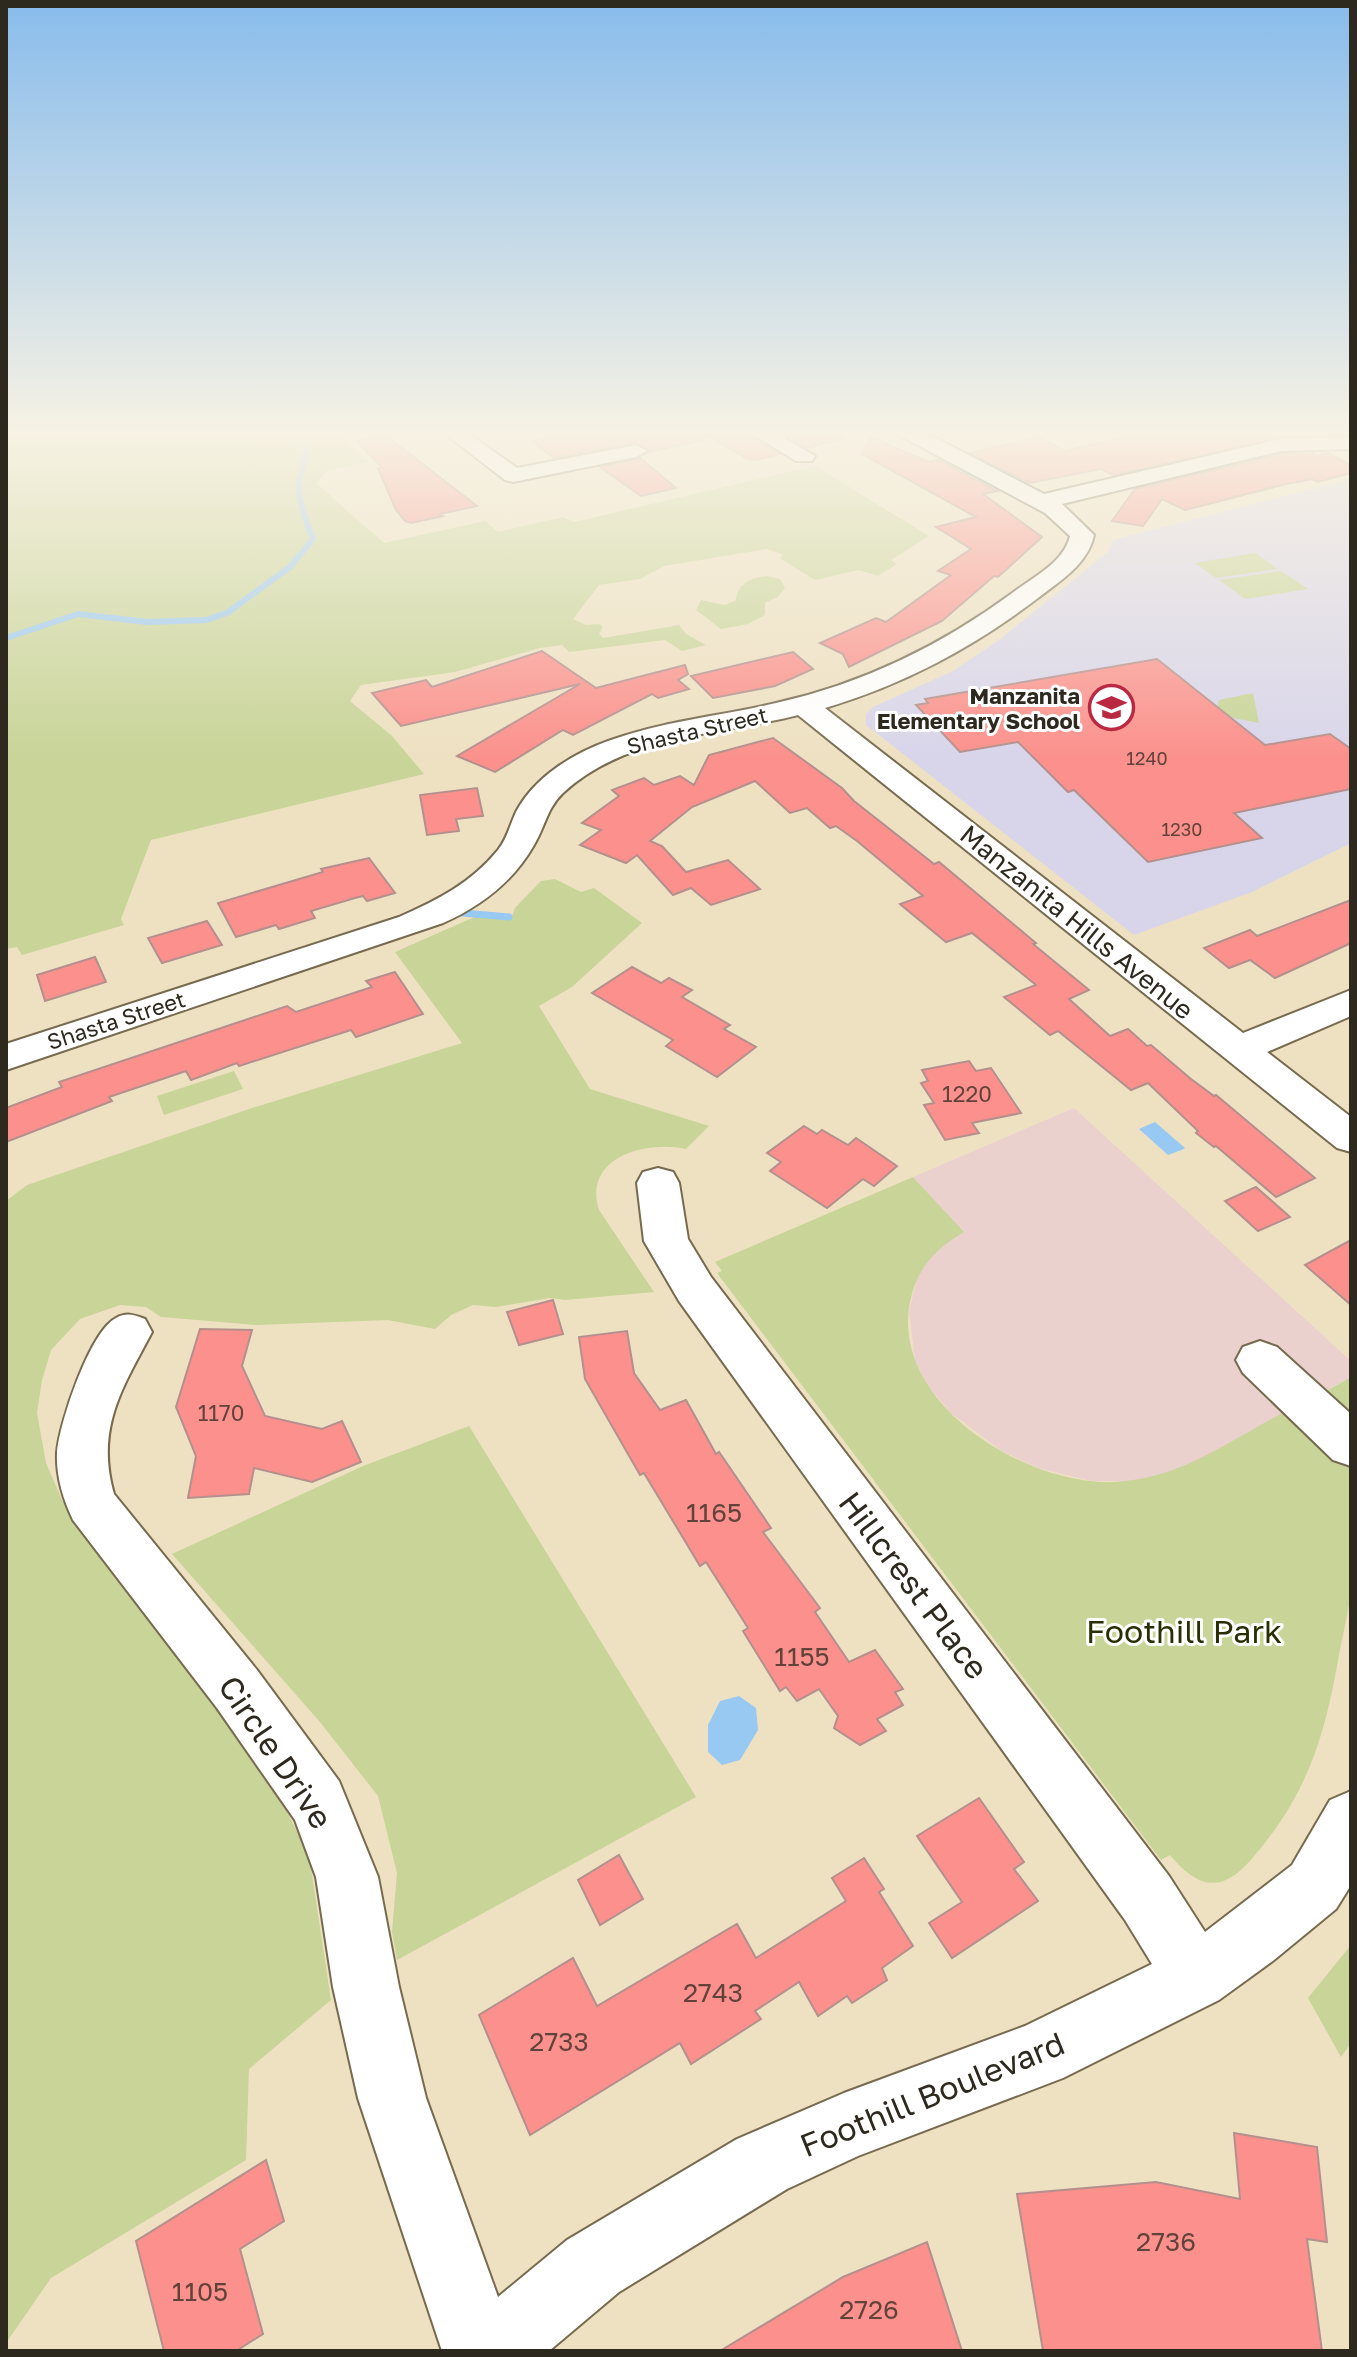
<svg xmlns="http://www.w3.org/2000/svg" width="1357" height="2357" font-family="'Golos Text',sans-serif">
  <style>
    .industrial { fill: #ebd1ce }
    .education { fill: #d8d5eb }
    .green { fill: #c8d498 }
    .water { fill: #98c9f2 }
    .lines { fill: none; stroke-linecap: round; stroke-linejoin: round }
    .stream-far1 { stroke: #98c9f2; stroke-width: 6 }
    .stream { stroke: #98c9f2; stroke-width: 7 }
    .building { fill: #fb908c; stroke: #b4908d; stroke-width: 2 }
    .minor-casing { stroke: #766a4f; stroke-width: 4 }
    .minor { fill: #fff; fill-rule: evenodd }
    .labels { text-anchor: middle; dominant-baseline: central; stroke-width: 6; stroke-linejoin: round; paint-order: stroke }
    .far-number-label { font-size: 18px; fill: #61433a }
    .far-poi-label { font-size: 22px; font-weight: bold; fill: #2e291e; stroke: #fff; text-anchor: end }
    .far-street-label { font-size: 22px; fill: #2e291e; stroke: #fff }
    .number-label { font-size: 22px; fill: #61433a }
    .street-label { font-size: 26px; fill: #2e291e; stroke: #fff }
    .near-number-label { font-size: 26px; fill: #61433a }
    .near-street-label { font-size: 32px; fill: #2e291e; stroke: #fff }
    .near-park-label { font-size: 32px; fill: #292f02; stroke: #fff }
  </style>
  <rect width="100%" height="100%" fill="#eee1c2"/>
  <path class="industrial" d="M1074,1108L1351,1361V1377L1208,1457L1158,1477L1129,1481H1091L1038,1468L1002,1451L951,1413L927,1385L915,1361L909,1311L918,1275L925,1263L948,1241L963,1232L913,1177Z"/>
  <path class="education" d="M1351,479V843L1252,892L1134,935L866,725V714L873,707L953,671L999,640L1109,551L1113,540Z"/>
  <g class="green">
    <path d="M6,429H328L336,431L368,462L327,471L316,483L384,543L485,521L498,532L563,517L574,522L815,466L929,536L891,560L897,564L878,576L859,570L815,580L781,559L782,554L767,549L664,566L640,579L599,585L573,619L586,625L599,624L603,627L599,634L603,638L679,625L686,634L706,645L682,651L665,640L569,652L562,645L540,648L455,672L361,685L350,701L392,736L424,774L151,840L121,919L124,925L22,955L17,947L6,949Z"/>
    <path d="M1255,553L1278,569L1216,578L1195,563Z"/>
    <path d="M1281,571L1308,589L1245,599L1219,580Z"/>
    <path d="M767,576L780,579L785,588L778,597L765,603V615L748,624L721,629L696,610L701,600L725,605L736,600C737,584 752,577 767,576Z"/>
    <path d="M1253,693L1259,723L1224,716L1217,707L1219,700Z"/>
    <path d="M555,879L581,892L594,888L642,923L572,987L539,1006L590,1089L709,1126L686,1149C647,1140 582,1157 599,1210L654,1292L565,1300L550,1298L496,1307L473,1305L451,1315L435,1329L388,1320L256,1325L161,1317L146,1307L120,1305L80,1319L51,1350L42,1380L37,1413L46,1463L62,1500L232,1716L285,1808L309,1855L331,2000L249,2069L246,2160L51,2278L6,2343V1201L27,1185L252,1108L462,1043L395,952L479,915L511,919L515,908L541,881Z"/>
    <path d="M234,1071L243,1089L164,1115L157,1096Z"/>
    <path d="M913,1177L964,1232C935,1249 917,1268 910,1302C890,1403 1026,1486 1114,1482C1180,1479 1225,1443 1281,1414C1305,1402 1328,1391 1351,1377C1351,1445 1356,1522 1351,1589C1349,1611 1343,1633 1339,1655C1324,1740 1307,1796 1249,1862C1219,1895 1196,1886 1170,1855L1161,1860L717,1273L722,1271L715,1262Z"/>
    <path d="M469,1426L696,1797L397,1960L392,1932L397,1873L378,1796L320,1722L172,1554L363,1466Z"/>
    <path d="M1351,1945V2043L1341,2057L1308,1998Z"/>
  </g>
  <g class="water">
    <path d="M1155,1122L1185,1148L1184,1149L1168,1155L1139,1129Z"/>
    <path d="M739,1696L756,1708L758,1730L740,1760L722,1765L708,1752V1725L720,1701Z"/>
  </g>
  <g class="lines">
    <path class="stream-far1" d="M6,638L78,614L147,622L206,620L227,613L290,567L313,539C307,523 300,507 299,490C298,468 314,450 300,429"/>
    <path class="stream" d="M451,912L509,917"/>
  </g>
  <g class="building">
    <path d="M594,429H741L780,454L756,460L748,459L701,432L702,440L650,452L635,442L554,458L532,441Z"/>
    <path d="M775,429H842L843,438L807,448Z"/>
    <path d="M1159,429H1284L1292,436L1113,475L1101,469L1030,483L970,453L1038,437L1065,451Z"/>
    <path d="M385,435L477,506L440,514L443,516L411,523L405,521L396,510L378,468H383L357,441Z"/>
    <path d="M871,437L928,462L939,460L997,491L983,494L1042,537L998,577L994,576L942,621L849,667L843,654L820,643L876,618L886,622L951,575L938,571L971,549L936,527L976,517L862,454Z"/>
    <path d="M1313,453L1316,456L1328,453L1351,465V473L1318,482L1312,479L1286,484L1185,510L1162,499L1143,526L1112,521L1135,489L1281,454Z"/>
    <path d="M640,458L676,488L641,496L600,467Z"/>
    <path d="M542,651L596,688L685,665L688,674L678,680L689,689L658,698L652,694L573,735L563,730L495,772L457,756L580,684L401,726L372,693L426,680L432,687Z"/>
    <path d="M793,652L813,669L775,686L713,698L691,676Z"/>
    <path d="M1157,659L1265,745L1330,734L1351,749V789L1234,813L1262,838L1148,862L1074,790L1068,792L1018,742L960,752L916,705L928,703L925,699Z"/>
    <path d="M773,738L842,788L854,801L934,864L939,862L1036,943L1033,944L1089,990L1069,999L1110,1036L1128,1029L1147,1046L1151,1045L1191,1079L1214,1096L1216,1095L1315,1178L1276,1197L1216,1146L1214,1147L1196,1133L1198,1131L1148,1083L1131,1090L1058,1031L1050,1035L1004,997L1036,985L972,933L946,942L900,904L923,896L857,841L836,826L830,828L807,808L790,813L755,781L692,807L650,841L662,846L686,872L728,860L760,889L711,905L691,888L673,895L637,855L626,863L580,845L601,830L582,823L619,796L612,790L644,778L654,785L680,776L694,785L709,755Z"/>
    <path d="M477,788L483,816L456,819L459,831L427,835L420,795Z"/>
    <path d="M369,858L395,893L367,901L363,896L355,898L311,911L315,918L279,929L276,925L236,937L218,903L323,872L321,869Z"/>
    <path d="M1351,900V943L1275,978L1250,960L1229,968L1204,948L1250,930L1257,936Z"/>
    <path d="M207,921L222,945L162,963L148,938Z"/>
    <path d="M95,957L106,982L45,1001L37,975Z"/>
    <path d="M632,967L661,983L669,978L692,990L682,997L730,1025L724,1029L756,1047L717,1077L666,1046L673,1040L592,993Z"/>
    <path d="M395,972L423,1014L356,1037L351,1030L239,1066L237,1063L191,1080L186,1071L109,1097L112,1101L6,1142V1108L62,1087L59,1082L287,1006L296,1012L372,987L366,981Z"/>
    <path d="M969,1061L976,1071L991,1068L1021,1113L972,1123L979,1133L945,1140L924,1105L934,1103L921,1083L928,1081L922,1070Z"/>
    <path d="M804,1126L817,1134L822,1130L848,1145L856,1138L897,1166L874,1186L863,1179L827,1208L770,1171L781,1162L767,1153Z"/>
    <path d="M1256,1187L1290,1217L1258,1231L1225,1201Z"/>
    <path d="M1351,1240V1305L1305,1265Z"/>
    <path d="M553,1300L563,1334L519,1345L507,1312Z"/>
    <path d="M200,1329L252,1330L242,1366L265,1416L322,1429L342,1421L361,1462L312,1482L254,1468L249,1494L188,1498L196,1456L176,1407Z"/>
    <path d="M627,1331L634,1373L660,1410L686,1400L716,1454L719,1452L771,1528L763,1532L820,1608L815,1612L849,1662L875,1650L903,1689L895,1692L903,1705L877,1719L886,1731L860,1745L834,1728L838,1716L819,1689L797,1701L786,1687L780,1691L743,1631L748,1628L706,1562L700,1566L644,1473L640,1475L585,1379L579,1337Z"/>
    <path d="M979,1798L1024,1862L1014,1869L1038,1901L952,1958L929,1923L962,1902L917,1836Z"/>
    <path d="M619,1855L643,1899L600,1925L578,1880Z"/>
    <path d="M864,1858L884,1889L879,1892L913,1946L882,1968L887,1980L852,2003L847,1996L818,2016L799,1982L755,2011L761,2019L691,2064L680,2043L530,2135L479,2015L573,1958L597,2006L737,1924L756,1958L846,1901L832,1878Z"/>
    <path d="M1234,2133L1317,2147L1327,2242L1307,2239L1322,2351H1043L1017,2194L1156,2182L1240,2199Z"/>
    <path d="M266,2160L284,2221L240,2249L263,2334L236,2351H164L136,2241Z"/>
    <path d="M927,2242L962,2351H720L843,2277Z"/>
  </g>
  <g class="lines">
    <defs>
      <g id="minor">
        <path d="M439,429H462L517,468L636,445L647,451L636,457L513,482L505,480Z"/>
        <path d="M744,429H769L815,456L812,461H796Z"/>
        <path d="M892,429H918L1044,494L1281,439L1351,437V449L1281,451L1062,504L1094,535C1088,564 1060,581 1038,598C972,648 905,684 825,708L1243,1033L1351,990V1016L1267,1052L1351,1117V1152L1337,1148L798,715C720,735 625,735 563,793C547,808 545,827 534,845C513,882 481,906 443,923L6,1070V1044L399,917C438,900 471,883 498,850C507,839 510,825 516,812C535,776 574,753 611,740C664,721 721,716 776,703C865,683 942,645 1015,591C1035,576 1064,562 1070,536L1045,513L895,433Z"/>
        <path d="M658,1168L673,1172L679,1183L688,1239L711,1277L1169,1876L1205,1932L1292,1865L1330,1800L1351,1791V1885L1336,1909L1274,1960L1219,2000L1063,2078L858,2156L787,2189L619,2292L549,2351H442L358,2098L333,1987L316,1877L295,1820L217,1708L73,1520C63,1499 56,1477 57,1453C59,1424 90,1331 116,1318C127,1312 134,1315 145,1319L152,1332C123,1387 95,1428 114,1494L257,1670L339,1781L378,1877L399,1987L426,2098L498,2297L567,2240L737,2139L844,2093L1025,2026L1152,1964L1125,1920L679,1301L644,1241L637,1183L643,1172Z"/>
        <path d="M1260,1341L1277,1347L1351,1414V1466L1333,1460L1243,1373L1236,1360L1243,1347Z"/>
      </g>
    </defs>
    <use href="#minor" class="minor-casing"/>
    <use href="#minor" class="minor"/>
  </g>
  <linearGradient id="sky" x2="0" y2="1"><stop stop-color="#88bcec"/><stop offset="0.57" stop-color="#f7f2e4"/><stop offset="1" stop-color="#f7f2e4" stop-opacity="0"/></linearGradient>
  <rect width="1357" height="759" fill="url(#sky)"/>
  <defs>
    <symbol id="school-ring" viewBox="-11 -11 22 22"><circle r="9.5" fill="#fff" stroke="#ba2942" stroke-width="1.5"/><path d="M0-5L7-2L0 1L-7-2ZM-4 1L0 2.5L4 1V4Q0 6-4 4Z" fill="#ba2942"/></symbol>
  </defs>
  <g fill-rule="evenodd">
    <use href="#school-ring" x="1086" y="682" width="51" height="51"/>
  </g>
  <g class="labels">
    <g class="far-number-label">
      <text x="1147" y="758">1240</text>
      <text x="1182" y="829">1230</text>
    </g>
    <g class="far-poi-label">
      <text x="1080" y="695">Manzanita<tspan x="1080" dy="25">Elementary School</tspan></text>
    </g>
    <g class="far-street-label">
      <text transform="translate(697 730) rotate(-13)">Shasta Street</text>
      <text transform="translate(116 1020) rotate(-18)">Shasta Street</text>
    </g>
    <g class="number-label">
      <text x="967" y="1093">1220</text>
      <text x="221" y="1412">1170</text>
    </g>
    <g class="street-label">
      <text transform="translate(1077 922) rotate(39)">Manzanita Hills Avenue</text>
    </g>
    <g class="near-number-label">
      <text x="714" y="1512">1165</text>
      <text x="802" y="1656">1155</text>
      <text x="713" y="1992">2743</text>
      <text x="559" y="2041">2733</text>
      <text x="1166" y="2241">2736</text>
      <text x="200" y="2291">1105</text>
      <text x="869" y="2309">2726</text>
    </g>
    <g class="near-street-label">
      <text transform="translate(914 1585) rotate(53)">Hillcrest Place</text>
      <text transform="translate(276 1752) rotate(56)">Circle Drive</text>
      <text transform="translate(932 2094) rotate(-22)">Foothill Boulevard</text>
    </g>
    <g class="near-park-label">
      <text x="1184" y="1631">Foothill Park</text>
    </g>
  </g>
  <rect width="1357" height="2357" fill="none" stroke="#2e291e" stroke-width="16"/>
</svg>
